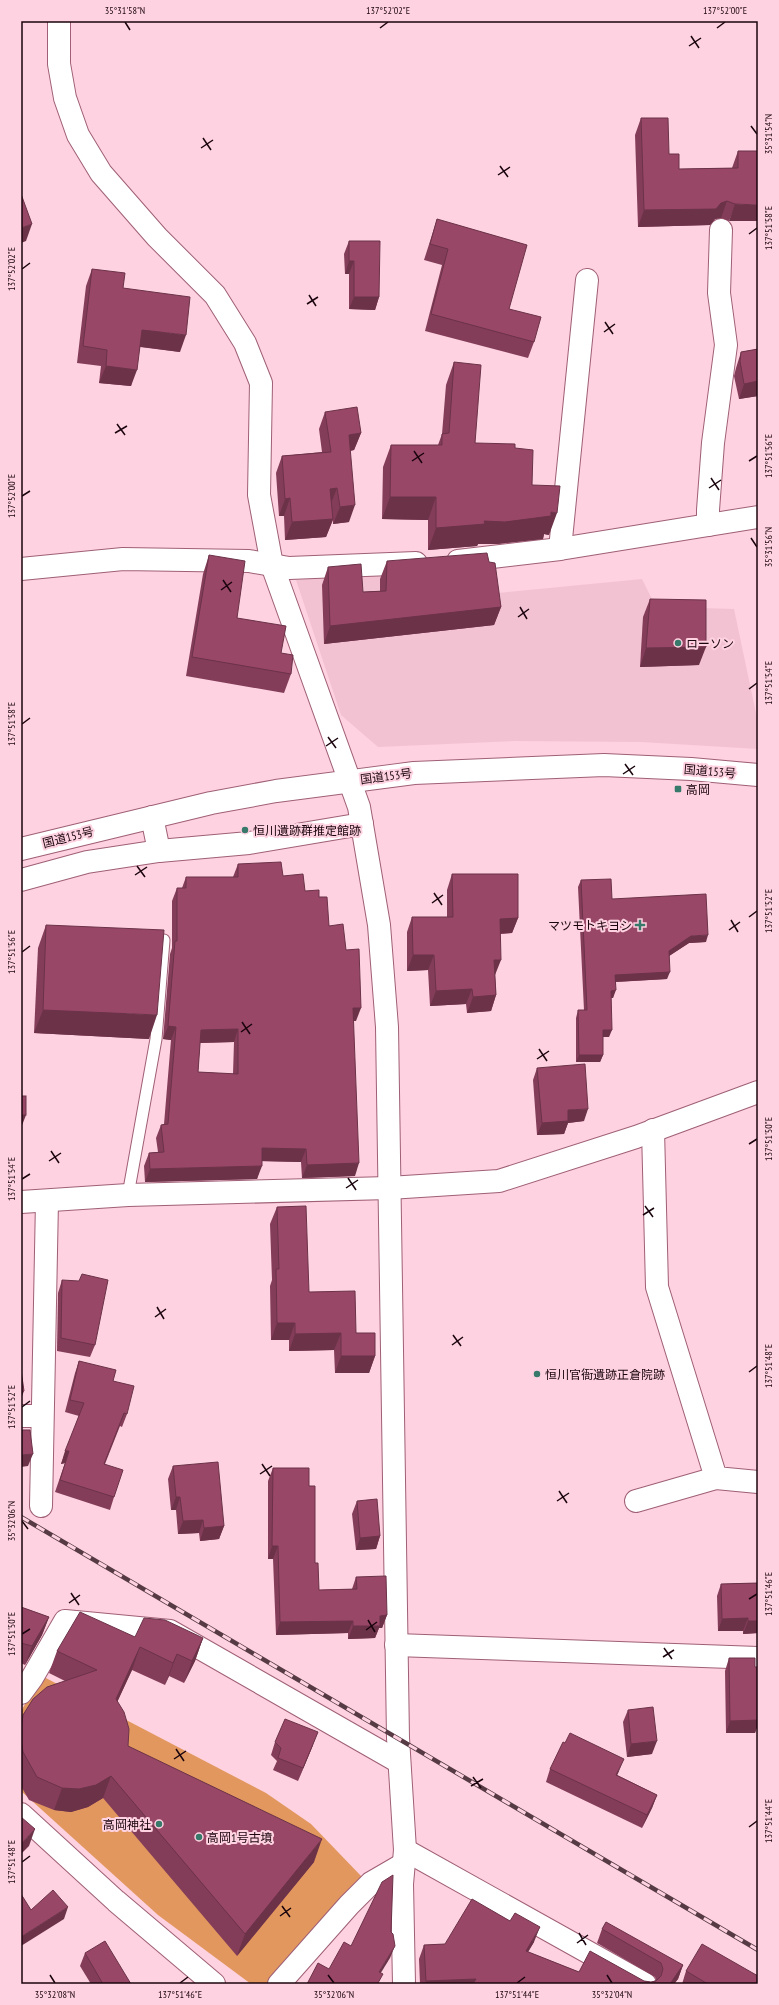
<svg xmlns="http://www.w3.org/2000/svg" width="779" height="2005" font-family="'PT Sans Narrow','Noto Sans JP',sans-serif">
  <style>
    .built { fill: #f3c2d2 }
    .forest { fill: #e1975e }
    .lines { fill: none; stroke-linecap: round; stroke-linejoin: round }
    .lane-casing { stroke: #9f5f76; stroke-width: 13 }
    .street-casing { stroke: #9f5f76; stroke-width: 24 }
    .secondary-casing { stroke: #9f5f76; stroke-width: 24 }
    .highway-casing { stroke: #9f5f76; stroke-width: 24 }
    .lane { stroke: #fff; stroke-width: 11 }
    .street { stroke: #fff; stroke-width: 22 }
    .secondary { stroke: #fff; stroke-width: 22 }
    .highway { stroke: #fff; stroke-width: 22 }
    .rail-casing { stroke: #563a44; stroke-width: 4.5 }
    .rail { stroke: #fed2e0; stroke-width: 3; stroke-dasharray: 9; stroke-linecap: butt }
    .wall { fill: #843d59; fill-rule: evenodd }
    .shaded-wall { fill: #6b3248 }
    .building { fill: #994767; stroke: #6b3248; fill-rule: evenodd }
    .ticks { fill: none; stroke: #1a040d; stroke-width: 1.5 }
    .poi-dot { fill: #37796b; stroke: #fed2e0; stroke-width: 1.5 }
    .labels { text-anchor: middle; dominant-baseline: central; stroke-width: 4; stroke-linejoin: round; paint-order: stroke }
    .poi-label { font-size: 12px; fill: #1a040d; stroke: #fed2e0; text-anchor: start }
    .street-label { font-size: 12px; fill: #1a040d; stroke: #fed2e0 }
    .neatline { fill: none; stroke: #1a040d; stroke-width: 1.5 }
    .ticks-label { font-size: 10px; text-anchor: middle; fill: #1a040d }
  </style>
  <rect width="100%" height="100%" fill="#fed2e0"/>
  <path class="built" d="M484,564L498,593L642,579L653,601L669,607L734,609L758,723V749L641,742L515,741L378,747L341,715L296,580Z"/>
  <path class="forest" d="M42,1676L266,1793L311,1824L362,1877L271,1984H251L158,1915L21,1791V1711Z"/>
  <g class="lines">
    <defs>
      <path id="lane" d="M128,1195L156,1039L164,940"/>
      <g id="street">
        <path d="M59,21V64L65,98L78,135L101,173L157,237L215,295L245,343L261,383L259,495L272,565L359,807L379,925L387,1027L398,1738L405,1850L402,1884L404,1984"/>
        <path d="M708,525V510L713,443L726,345L719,293L721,230"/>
        <path d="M560,549L587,280"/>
        <path d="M458,561L560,549L758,517"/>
        <path d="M21,569L123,559L249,561L289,568L416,563"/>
        <path d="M159,851L249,843L362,824"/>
        <path d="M21,880L87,862L159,851L152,817"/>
        <path d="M653,1130L657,1287L716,1478L758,1482"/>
        <path d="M21,1202L128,1195L389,1188L499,1181L636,1137L758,1092"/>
        <path d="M21,1416H42"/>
        <path d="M636,1501L716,1478"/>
        <path d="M41,1506L47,1201"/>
        <path d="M396,1645L758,1658"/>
        <path d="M21,1693L32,1678L65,1621L170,1631L399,1762"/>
        <path d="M405,1850L645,1984"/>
        <path d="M279,1984L349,1905L371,1883L402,1865"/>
      </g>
      <path id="secondary" d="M21,1814L116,1901L214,1984"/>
      <path id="highway" d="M21,849L211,803L276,791L414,773L604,765L691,769L758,775"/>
    </defs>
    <use href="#lane" class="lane-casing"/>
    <use href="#street" class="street-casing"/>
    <use href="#secondary" class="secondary-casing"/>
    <use href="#highway" class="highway-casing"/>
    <use href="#lane" class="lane"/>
    <use href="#street" class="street"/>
    <use href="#secondary" class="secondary"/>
    <use href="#highway" class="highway"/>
    <defs>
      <path id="rail" d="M21,1517L758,1950"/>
    </defs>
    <use href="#rail" class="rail-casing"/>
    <use href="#rail" class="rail"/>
  </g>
  <g class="wall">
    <path d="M641,118L669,154L679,169L732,168L738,151H758L729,221L721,218L715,219L710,225L638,227L635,135Z"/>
    <path d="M437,219L534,342L528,358L425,331L442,265L424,260L432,235Z"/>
    <path d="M349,241L379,297L375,310L349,309V274H345L344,254Z"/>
    <path d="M92,269L123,288L180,352L140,347L131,386L99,383L101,366L77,363L86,286Z"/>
    <path d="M758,349V396L739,399L734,376L736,368L741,352Z"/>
    <path d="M454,362L475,443L515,448L532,485L549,535L544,534L543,539L497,544H478L477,546L428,550V520L382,519L383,467L391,445H438L442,434L446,385Z"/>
    <path d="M325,412L361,433L354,450L350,451L349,522L333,524V520L326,537L285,540L284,516H279L276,473L282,456L322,452L319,429Z"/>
    <path d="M209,555L237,618L291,674L284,693L186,676L203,574Z"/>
    <path d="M387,561L489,562L501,607L494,625L324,644L322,585L328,567L363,592L380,591V579Z"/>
    <path d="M650,599L699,665L640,667L643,617Z"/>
    <path d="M238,864L283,876L305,891L319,897L329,926L346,950L356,1021H353L355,1176L302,1178L301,1162L262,1161L257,1179L145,1182L144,1166L149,1153L158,1152L156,1138L161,1125L164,1124L171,1040L163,1039L170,954L172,948V901L177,888H182L186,877H233ZM234,1042L233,1074L198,1072L200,1043Z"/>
    <path d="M452,874L518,918L512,933L500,934L495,975L496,995L491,1011L467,1013L466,1004L430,1006L428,970L407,971V932L412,917H447V890Z"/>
    <path d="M581,880L612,899L706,942L689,943L669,956L667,979L616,982L613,998H611L609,1037H603V1055L600,1062H576V1018L578,1010H584L578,887Z"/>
    <path d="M46,925L149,1039L34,1033L38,948Z"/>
    <path d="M537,1068L584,1121L568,1123L564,1134L537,1135L533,1080Z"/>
    <path d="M277,1207L309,1292L356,1333L375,1356L369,1373H335L334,1350L289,1351V1340H271L270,1286L272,1280L270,1224Z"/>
    <path d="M62,1280L95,1345L90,1357L57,1351L58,1293Z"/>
    <path d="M79,1361L113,1381L127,1414L122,1427L120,1426L105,1464L114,1497L110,1510L55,1492L65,1463L61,1464L79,1416L65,1412L75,1373Z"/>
    <path d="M173,1466L224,1526L219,1539L200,1541L199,1533L178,1534L176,1510H171L168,1479Z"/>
    <path d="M273,1468L309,1486L315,1563L319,1590L352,1589L356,1577L387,1615L382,1628H379L375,1638L348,1639V1633L276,1635L273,1559H268V1481Z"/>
    <path d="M357,1501L380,1536L376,1549L356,1550L352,1514Z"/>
    <path d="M758,1583V1633L743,1634V1631H718L717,1596L721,1584Z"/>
    <path d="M21,1607L49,1617L42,1635L25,1665L21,1663Z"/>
    <path d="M135,1637L203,1638L195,1661L184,1683L169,1676L165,1685L132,1670L117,1702L128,1746L314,1862L237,1956L103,1798L88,1807L71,1812L54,1810L29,1800L21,1786V1722L23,1715L65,1681L49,1673L57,1651Z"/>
    <path d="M729,1658L755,1667H758V1724L755,1733H726L725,1671Z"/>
    <path d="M628,1710L652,1754L627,1757L623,1722Z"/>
    <path d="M275,1742L313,1745L298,1781L273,1770L277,1761L271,1755Z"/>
    <path d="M550,1769L619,1771L617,1775L657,1795L652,1808L642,1828L546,1782Z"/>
    <path d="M602,1929L683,1965L678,1979L674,1984H420L419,1959L424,1945L534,1942L528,1952L579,1972L651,1982L656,1980L655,1977L597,1943Z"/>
    <path d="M85,1953L131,1984H91L80,1966Z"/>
    <path d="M686,1971L758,1984H682Z"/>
  </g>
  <g class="shaded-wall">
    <path d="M727,201L721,218L715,219L710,225L638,227L644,210L721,203Z"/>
    <path d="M735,204L758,205V221H729Z"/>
    <path d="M32,224L26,241L21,243V228Z"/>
    <path d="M349,261H354L349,274H345Z"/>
    <path d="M354,297H379L375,310L349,309Z"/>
    <path d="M142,330L186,335L180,352L135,346Z"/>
    <path d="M106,366L137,370L131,386L99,383Z"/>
    <path d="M758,381V396L739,399L744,384Z"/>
    <path d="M361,433L354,450L343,452L349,435Z"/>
    <path d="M337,488L330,506V489Z"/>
    <path d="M390,497H436L428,520L382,519Z"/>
    <path d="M290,498L284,516H279L285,499Z"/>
    <path d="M355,505L349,522L333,524L340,507Z"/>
    <path d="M551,512L557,513L549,535L544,534L543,539L497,544H478L477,546L428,550L436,528Z"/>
    <path d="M333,519L326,537L285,540L292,522Z"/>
    <path d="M501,607L494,625L324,644L330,626Z"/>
    <path d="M706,647L699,665L640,667L646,648Z"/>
    <path d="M518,918L512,933L495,934L500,919Z"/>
    <path d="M708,935L706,942L689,943L666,958L669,951L691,936Z"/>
    <path d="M413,955H434L428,970L407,971Z"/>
    <path d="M494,960H501L495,975Z"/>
    <path d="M670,972L667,979L613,982L615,975Z"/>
    <path d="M472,989L466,1004L430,1006L436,991Z"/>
    <path d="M616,990L613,998H609L611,991Z"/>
    <path d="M496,995L491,1011L467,1013L473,997Z"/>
    <path d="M353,1008H361L356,1021H348Z"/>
    <path d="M43,1010L157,1015L149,1039L34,1033Z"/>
    <path d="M168,1026L176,1027L171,1040L163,1039Z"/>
    <path d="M238,1029L234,1042L196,1043L201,1030Z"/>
    <path d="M603,1030H612L609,1037H600Z"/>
    <path d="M579,1055H603L600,1062H576Z"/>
    <path d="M588,1109L584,1121L568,1123L564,1134L537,1135L542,1123L568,1110Z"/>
    <path d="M21,1115H26L21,1128Z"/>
    <path d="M262,1148L306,1149L301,1162L257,1161Z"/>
    <path d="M359,1163L355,1176L302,1178L307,1165Z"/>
    <path d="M262,1166L257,1179L145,1182L150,1169Z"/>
    <path d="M277,1323H295L289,1340H271Z"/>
    <path d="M341,1333L334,1350L289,1351L295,1334Z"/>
    <path d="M341,1356H375L369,1373H335Z"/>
    <path d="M24,1391L21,1399V1392Z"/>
    <path d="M65,1451H69L65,1463L61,1464Z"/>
    <path d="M33,1454L28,1466L21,1467V1455Z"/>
    <path d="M176,1497H180L176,1510H171Z"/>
    <path d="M203,1520L199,1533L178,1534L183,1521Z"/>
    <path d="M224,1526L219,1539L200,1541L204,1528Z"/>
    <path d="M380,1536L376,1549L356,1550L360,1538Z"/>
    <path d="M272,1546H278L273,1559H268Z"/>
    <path d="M387,1615L382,1628H379L375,1638L348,1639L353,1626L380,1616Z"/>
    <path d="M49,1617L42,1635L25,1665L32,1646Z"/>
    <path d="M748,1618L743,1631H718L722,1619Z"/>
    <path d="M353,1621L348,1633L276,1635L280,1622Z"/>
    <path d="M748,1621H758V1633L743,1634Z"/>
    <path d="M203,1638L195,1661L184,1683L192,1661Z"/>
    <path d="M140,1647L132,1670L108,1722L116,1699Z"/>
    <path d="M177,1654L169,1676L165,1685L173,1663Z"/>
    <path d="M758,1720V1724L755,1733H726L730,1721Z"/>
    <path d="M318,1732L313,1745L298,1781L303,1768Z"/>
    <path d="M657,1741L652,1754L627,1757L631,1744Z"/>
    <path d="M624,1759L619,1771L611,1788L616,1775Z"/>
    <path d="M111,1776L103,1798L88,1807L71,1812L54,1810L62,1788Z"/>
    <path d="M657,1795L652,1808L642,1828L647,1815Z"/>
    <path d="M35,1829L29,1846L21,1854V1844Z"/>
    <path d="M322,1839L314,1862L237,1956L245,1934Z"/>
    <path d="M68,1907L64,1919L21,1946V1937Z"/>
    <path d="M540,1927L534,1942L520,1965L526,1951Z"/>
    <path d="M395,1946L390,1958L374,1984L379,1972Z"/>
    <path d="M683,1965L678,1979L674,1984H670Z"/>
    <path d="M476,1979L474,1984H425L426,1981Z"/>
  </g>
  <g class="building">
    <path d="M641,118H668L669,154H679V169L738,168V151H758V205L735,204L727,201L721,203L716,209L644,210Z"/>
    <path d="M21,194L32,224L21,228Z"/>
    <path d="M437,219L527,245L509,309L541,317L534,342L431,314L448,249L430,244Z"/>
    <path d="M349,241H380L379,297H354V261H349Z"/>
    <path d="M92,269L125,273L123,288L190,297L186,335L142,330L137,370L106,366L107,350L83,346Z"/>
    <path d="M758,349V381L744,384L740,361L741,352Z"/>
    <path d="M454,362L481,365L475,443L515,444V448L533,450L532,485L560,486L557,513L551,512V516L505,522L484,521L485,524L436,528V497H390L391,445H442V434L449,433Z"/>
    <path d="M357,407L361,433L349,435L355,505L340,507L337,488L330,489L333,519L292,522L290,498L285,499L282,456L331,452L325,412Z"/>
    <path d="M487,553L489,562L495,563L501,607L330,626L328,567L361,564L363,592L386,591L387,561Z"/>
    <path d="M209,555L245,561L237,618L286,626L281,653L293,655L291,674L192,657Z"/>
    <path d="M650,599L706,600V647L646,648Z"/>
    <path d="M281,862L283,876L303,874L305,891L319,890V897H327L329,926L343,924L346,950L359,949L361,1008H353L359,1163L307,1165L306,1149L262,1148V1166L150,1169L149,1153L164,1152L161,1125L168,1124L176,1027L168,1026L175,941H177V888H186V877H238V864ZM238,1029V1074L198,1072L201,1030Z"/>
    <path d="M452,874H518V918L500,919L501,960H494L496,995L473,997L472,989L436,991L434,955H413L412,917H453Z"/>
    <path d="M611,879L612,899L706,894L708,935L691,936L669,951L670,972L615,975L616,990L611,991L612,1030H603V1055H579L578,1010H587L581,880Z"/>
    <path d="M46,925L164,930L157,1015L43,1010Z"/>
    <path d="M585,1064L588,1109L568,1110V1121L542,1123L537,1068Z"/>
    <rect x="21" y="1096" width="5" height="19"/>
    <path d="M306,1206L309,1292L355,1291L356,1333H375V1356H341V1333L295,1334V1323H277L276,1269H279L277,1207Z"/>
    <path d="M82,1274L108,1280L95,1345L61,1338L62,1280L79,1281Z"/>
    <path d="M79,1361L116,1370L113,1381L134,1386L127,1414L124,1413L104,1464L123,1470L114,1497L60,1480L69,1451H65L84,1403L70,1400Z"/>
    <path d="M21,1370L24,1391L21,1392Z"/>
    <path d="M21,1430H30L33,1454L21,1455Z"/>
    <path d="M218,1462L224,1526L204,1528L203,1520L183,1521L180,1497H176L173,1466Z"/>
    <path d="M273,1468H309V1486H315V1563H318L319,1590L357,1589L356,1577L386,1576L387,1615L380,1616V1626H353V1621L280,1622L278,1546H272Z"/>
    <path d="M377,1499L380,1536L360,1538L357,1501Z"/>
    <path d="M758,1583V1621H748V1618L722,1619L721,1584Z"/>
    <path d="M21,1607L49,1617L32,1646L21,1643Z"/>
    <path d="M80,1612L135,1637L144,1618L165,1620L203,1638L192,1661L177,1654L173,1663L140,1647L116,1699L124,1712L129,1729L128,1746L322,1839L245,1934L111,1776L96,1785L79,1789L62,1788L37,1777L23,1752L21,1740V1728L23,1715L33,1699L47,1687L97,1670L57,1651Z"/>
    <path d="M729,1658H755V1667H758V1720L730,1721Z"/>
    <path d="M653,1707L657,1741L631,1744L628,1710Z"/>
    <path d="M285,1719L318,1732L303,1768L278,1758L281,1748L275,1742Z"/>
    <path d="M570,1733L624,1759L616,1775L657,1795L647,1815L550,1769L563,1742L565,1743Z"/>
    <path d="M21,1817L35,1829L21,1844Z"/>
    <path d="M393,1875L391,1932L393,1934L395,1946L379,1972L383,1974L378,1983L380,1984H307L318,1963L329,1969L344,1942L351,1946L382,1882Z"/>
    <path d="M53,1890L68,1907L21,1937V1894L31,1910Z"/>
    <path d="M472,1899L510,1921L515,1913L540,1927L526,1951L579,1972L590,1951L644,1981L651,1982L656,1981L661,1976L663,1969L661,1963L602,1929L606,1922L683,1965L670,1984H473L476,1979L426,1981L424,1945L445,1944Z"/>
    <path d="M105,1941L131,1984H103L85,1953Z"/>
    <path d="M702,1944L758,1976V1984H708L686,1971Z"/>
  </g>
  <path class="ticks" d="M125,22L130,30M380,28L388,22M717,28L725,22M691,36L699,48M689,46L701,38M751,126L757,134M203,138L211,150M201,148L213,140M500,166L508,177M498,175L510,167M749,234L757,228M22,269L30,263M309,295L316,306M307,304L318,297M605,322L613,334M604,332L615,324M117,424L125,435M115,433L127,426M414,451L422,463M412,461L424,453M749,461L757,456M711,478L719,490M709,488L721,480M22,496L30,491M751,538L757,547M223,580L231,592M221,590L232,582M520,607L527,619M518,617L529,609M749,689L757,683M22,724L30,718M328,737L336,748M326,746L338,738M625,764L633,775M623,774L635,766M137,866L145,877M135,875L147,867M434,893L442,905M432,903L443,895M749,917L757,911M731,920L738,932M729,930L740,922M22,952L30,946M242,1022L250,1034M241,1032L252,1024M539,1049L547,1061M537,1059L549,1051M749,1144L757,1139M51,1151L59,1163M49,1161L61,1153M348,1178L356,1190M22,1179L30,1174M346,1188L358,1180M645,1206L653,1217M643,1215L654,1208M157,1307L164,1319M155,1317L166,1309M453,1335L461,1346M452,1345L463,1337M749,1372L757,1366M22,1407L30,1401M262,1464L270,1476M260,1474L272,1466M559,1491L567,1503M557,1501L569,1493M22,1521L28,1529M71,1593L79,1605M749,1599L757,1594M69,1603L80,1595M368,1620L375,1632M366,1630L377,1622M22,1634L30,1629M664,1648L672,1659M663,1657L674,1650M176,1749L184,1761M174,1759L186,1751M473,1777L481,1788M471,1786L483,1779M749,1827L757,1821M22,1862L30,1856M282,1906L290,1917M280,1916L291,1908M579,1933L586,1945M577,1943L588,1935M50,1975L55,1983M328,1975L334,1983M607,1975L612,1983M180,1983L188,1977M517,1983L525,1977"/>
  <g class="poi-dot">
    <circle cx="678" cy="643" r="4"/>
    <rect x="674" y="785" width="8" height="8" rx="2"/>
    <circle cx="245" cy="830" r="4"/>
    <path d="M638 919h4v4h4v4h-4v4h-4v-4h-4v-4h4z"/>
    <circle cx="537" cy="1374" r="4"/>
    <circle cx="159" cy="1824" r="4"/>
    <circle cx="199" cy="1837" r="4"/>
  </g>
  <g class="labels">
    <g class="poi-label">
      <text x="686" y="643">ローソン</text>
      <text x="686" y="789">高岡</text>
      <text x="253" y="830">恒川遺跡群推定館跡</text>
      <text x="632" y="925" text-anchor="end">マツモトキヨシ</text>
      <text x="545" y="1374">恒川官衙遺跡正倉院跡</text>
      <text x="151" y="1824" text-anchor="end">高岡神社</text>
      <text x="207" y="1837">高岡1号古墳</text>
    </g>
    <g class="street-label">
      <text transform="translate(710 771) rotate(5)">国道153号</text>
      <text transform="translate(386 776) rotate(-7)">国道153号</text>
      <text transform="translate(68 837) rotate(-14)">国道153号</text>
    </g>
  </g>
  <rect width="779" height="2005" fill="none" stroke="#fed2e0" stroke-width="44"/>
  <rect x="22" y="22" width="735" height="1961" class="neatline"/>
  <g class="ticks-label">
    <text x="125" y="14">35°31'58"N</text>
    <text x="388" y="14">137°52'02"E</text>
    <text x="725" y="14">137°52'00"E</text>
    <text transform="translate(768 134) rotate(-90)" y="4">35°31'54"N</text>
    <text transform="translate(768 228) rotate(-90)" y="4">137°51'58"E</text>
    <text transform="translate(11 269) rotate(-90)" y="4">137°52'02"E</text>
    <text transform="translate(768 456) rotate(-90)" y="4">137°51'56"E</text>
    <text transform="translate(11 496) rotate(-90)" y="4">137°52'00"E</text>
    <text transform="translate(768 547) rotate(-90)" y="4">35°31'56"N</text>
    <text transform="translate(768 683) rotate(-90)" y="4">137°51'54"E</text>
    <text transform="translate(11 724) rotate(-90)" y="4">137°51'58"E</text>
    <text transform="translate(768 911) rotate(-90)" y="4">137°51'52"E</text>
    <text transform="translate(11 952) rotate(-90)" y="4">137°51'56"E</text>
    <text transform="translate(768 1139) rotate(-90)" y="4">137°51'50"E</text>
    <text transform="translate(11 1179) rotate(-90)" y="4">137°51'54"E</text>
    <text transform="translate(768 1366) rotate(-90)" y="4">137°51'48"E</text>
    <text transform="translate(11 1407) rotate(-90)" y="4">137°51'52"E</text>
    <text transform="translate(11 1521) rotate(-90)" y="4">35°32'06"N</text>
    <text transform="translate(768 1594) rotate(-90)" y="4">137°51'46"E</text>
    <text transform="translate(11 1634) rotate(-90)" y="4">137°51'50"E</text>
    <text transform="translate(768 1821) rotate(-90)" y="4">137°51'44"E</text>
    <text transform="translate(11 1862) rotate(-90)" y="4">137°51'48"E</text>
    <text x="55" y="1998">35°32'08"N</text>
    <text x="180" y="1998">137°51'46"E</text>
    <text x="334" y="1998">35°32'06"N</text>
    <text x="517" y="1998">137°51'44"E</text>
    <text x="612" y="1998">35°32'04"N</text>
  </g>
</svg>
